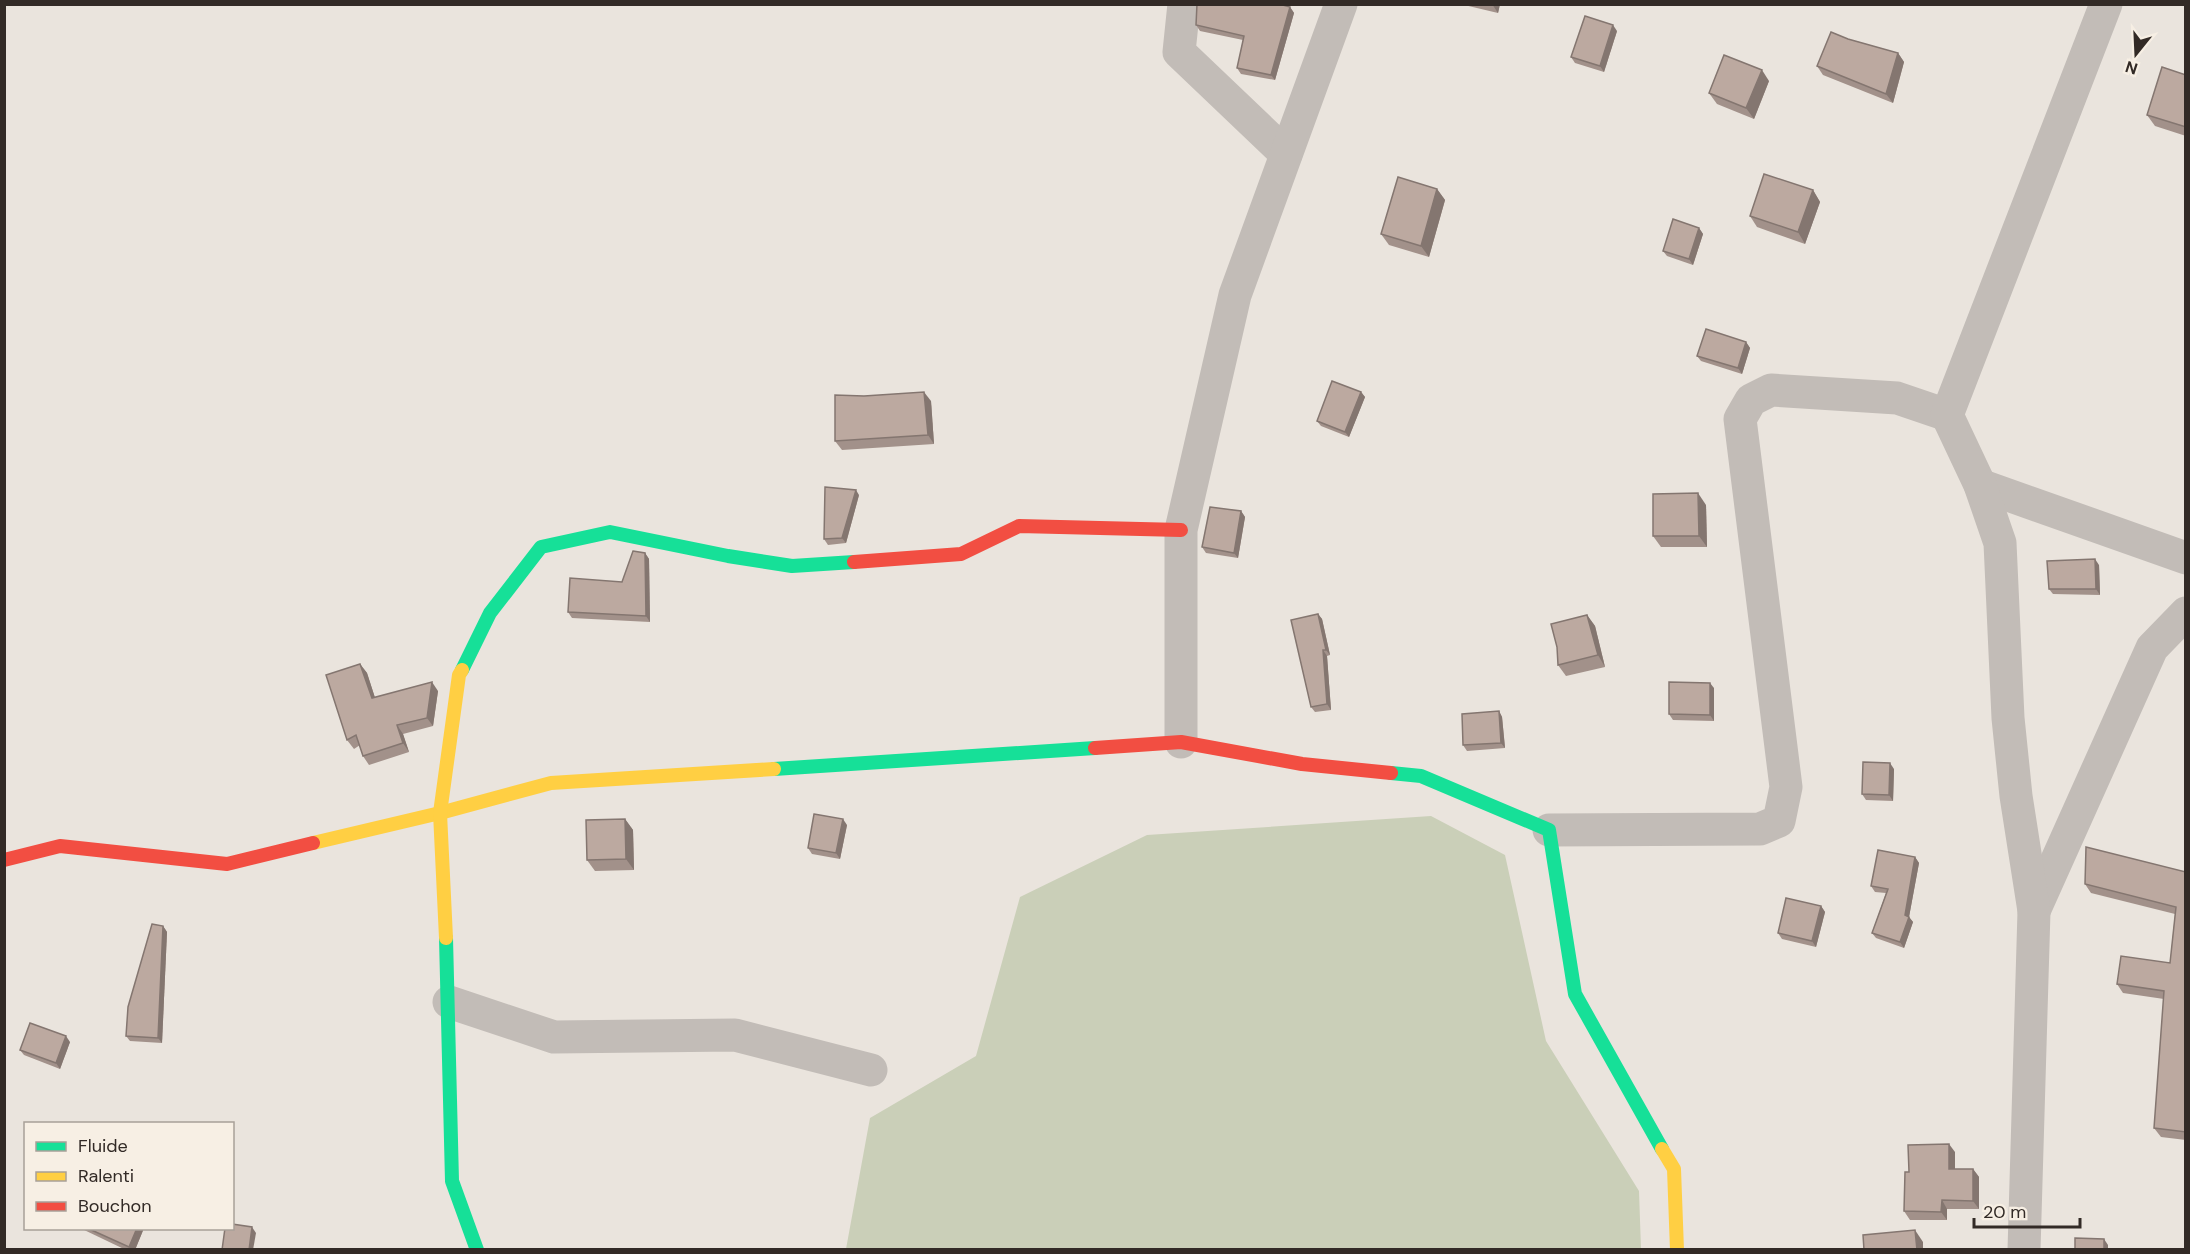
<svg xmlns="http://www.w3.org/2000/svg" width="2190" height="1254" font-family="'DM Sans',sans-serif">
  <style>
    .green { fill: #cacfb8 }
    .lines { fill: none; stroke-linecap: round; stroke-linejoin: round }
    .street { stroke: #c2bcb7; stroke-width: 33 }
    .fast { stroke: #16e098; stroke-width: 14 }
    .slow { stroke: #ffcf43; stroke-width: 14 }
    .jam { stroke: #f24e42; stroke-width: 14 }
    .wall { fill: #a2918a }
    .shaded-wall { fill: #847670 }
    .building { fill: #bca9a0; stroke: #847670; stroke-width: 1.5 }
  </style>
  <rect width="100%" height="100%" fill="#eae4dd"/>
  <path class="green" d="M1431,816L1505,855L1546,1041L1639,1191L1641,1249H846L870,1118L976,1056L1020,897L1147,835Z"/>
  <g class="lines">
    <g class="street">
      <path d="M1184,4L1179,52L1286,154"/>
      <path d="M1980,485L2186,558"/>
      <path d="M1181,742V530L1235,295L1341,4"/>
      <path d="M1549,830L1760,829L1779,821L1786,787L1740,419L1751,400L1771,390L1897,398L1947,415"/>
      <path d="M2034,911L2152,648L2186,613"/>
      <path d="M449,1002L554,1037L735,1035L871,1070"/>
      <path d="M2024,1250L2034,911L2016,796L2008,718L2000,543L1980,485L1947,415L2106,4"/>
    </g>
    <g class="fast">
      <path d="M462,670L490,613L541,547L610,532L728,556L792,566L854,562"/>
      <path d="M774,769L1095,748"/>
      <path d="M1391,773L1421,776L1549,830L1575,994L1662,1149"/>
      <path d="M446,938L452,1181L477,1250"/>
    </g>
    <g class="slow">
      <path d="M313,843L440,813L551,783L774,769"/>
      <path d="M446,938L440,813L459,675L462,670"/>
      <path d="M1662,1149L1674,1169L1677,1250"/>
    </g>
    <g class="jam">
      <path d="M854,562L961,554L1019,526L1181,530"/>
      <path d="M1095,748L1181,742L1302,764L1391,773"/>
      <path d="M4,860L60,846L227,864L313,843"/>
    </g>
  </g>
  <g class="wall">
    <path d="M1460,4H1500L1498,13Z"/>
    <path d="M1290,7L1294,13L1275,80L1241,74L1237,68L1243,40L1200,31L1196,25Z"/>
    <path d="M1617,31L1604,72L1575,63L1571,57Z"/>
    <path d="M1848,39L1898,53L1904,62L1893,103L1823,75L1817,66Z"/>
    <path d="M2186,75V136L2155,126L2147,115Z"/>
    <path d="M1769,81L1754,119L1717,104L1709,93Z"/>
    <path d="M1437,189L1445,200L1429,257L1389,245L1381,234Z"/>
    <path d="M1813,190L1820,202L1805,244L1757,227L1750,216Z"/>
    <path d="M1699,228L1703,234L1693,265L1667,256L1663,251Z"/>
    <path d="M1746,342L1750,348L1742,374L1701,361L1697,356Z"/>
    <path d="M1361,392L1365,397L1349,437L1321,426L1317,421Z"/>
    <path d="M931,401L934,444L842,450L835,441Z"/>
    <path d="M859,495L846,543L828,545L824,539Z"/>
    <path d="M1706,505L1707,547H1661L1653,536Z"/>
    <path d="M1241,511L1245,517L1238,558L1206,553L1202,547Z"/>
    <path d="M645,553L649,559L650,622L572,618L568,612L622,582Z"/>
    <path d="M2099,565L2100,595L2053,594L2049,589Z"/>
    <path d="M1318,614L1322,619L1330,655L1327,656L1331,710L1315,712L1311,707Z"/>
    <path d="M1587,615L1595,626L1605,667L1566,676L1558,665Z"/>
    <path d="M360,664L367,673L375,698L438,691L433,726L403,734L409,752L369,765L363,756L360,745L354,749L347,740Z"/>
    <path d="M1714,688V721L1673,720L1669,714Z"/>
    <path d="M1499,711L1502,717L1505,748L1467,751L1463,745Z"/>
    <path d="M1894,769L1893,801L1866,800L1862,794Z"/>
    <path d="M625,819L633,830L634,870L595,871L587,860Z"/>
    <path d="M847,825L840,859L812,854L808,848Z"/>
    <path d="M1915,857L1919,863L1909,917L1913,922L1904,948L1876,938L1872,933L1886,893L1875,892L1871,886Z"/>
    <path d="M2186,872V1140L2161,1137L2154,1128L2164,999L2123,993L2117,984L2170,963L2175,914L2091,893L2085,884Z"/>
    <path d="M1821,906L1825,912L1816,947L1782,939L1778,933Z"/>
    <path d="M163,926L167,932L162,1043L130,1041L126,1036Z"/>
    <path d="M70,1042L60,1069L24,1055L20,1050Z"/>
    <path d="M1955,1152V1169H1973L1979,1177V1209H1947V1220H1910L1904,1211L1909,1172Z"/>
    <path d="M80,1228H144L135,1250H126Z"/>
  </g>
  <g class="shaded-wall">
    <path d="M1492,4H1500L1498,13Z"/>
    <path d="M1290,7L1294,13L1275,80L1271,75Z"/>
    <path d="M1613,25L1617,31L1604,72L1600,66Z"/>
    <path d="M1898,53L1904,62L1893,103L1886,94Z"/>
    <path d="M1762,70L1769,81L1754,119L1746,108Z"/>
    <path d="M1437,189L1445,200L1429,257L1421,246Z"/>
    <path d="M1813,190L1820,202L1805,244L1798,232Z"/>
    <path d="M1699,228L1703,234L1693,265L1689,259Z"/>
    <path d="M1746,342L1750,348L1742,374L1738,368Z"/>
    <path d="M924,392L931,401L934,444L928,435Z"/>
    <path d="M1361,392L1365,397L1349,437L1345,432Z"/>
    <path d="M856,490L859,495L846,543L842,538Z"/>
    <path d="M1698,493L1706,505L1707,547L1699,536Z"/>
    <path d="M1241,511L1245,517L1238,558L1234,553Z"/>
    <path d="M645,553L649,559L650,622L646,616Z"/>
    <path d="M2095,559L2099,565L2100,595L2096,589Z"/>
    <path d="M1318,614L1322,619L1330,655L1326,650Z"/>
    <path d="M1587,615L1595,626L1605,667L1598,655Z"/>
    <path d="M1323,650L1327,656L1331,710L1327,704Z"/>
    <path d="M360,664L367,673L378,707L372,698Z"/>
    <path d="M432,682L438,691L433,726L427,718Z"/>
    <path d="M1710,683L1714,688V721L1710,715Z"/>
    <path d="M1499,711L1502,717L1505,748L1501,743Z"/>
    <path d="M397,725L403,734L409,752L403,743Z"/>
    <path d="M1890,763L1894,769L1893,801L1889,795Z"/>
    <path d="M625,819L633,830L634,870L626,859Z"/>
    <path d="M843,819L847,825L840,859L836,853Z"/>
    <path d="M1915,857L1919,863L1909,917L1913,922L1904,948L1900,942Z"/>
    <path d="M1821,906L1825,912L1816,947L1812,941Z"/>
    <path d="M163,926L167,932L162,1043L158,1038Z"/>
    <path d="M66,1036L70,1042L60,1069L56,1063Z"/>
    <path d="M1949,1144L1955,1152V1177L1949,1169Z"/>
    <path d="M1973,1169L1979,1177V1209L1973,1201Z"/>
    <path d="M1942,1200L1947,1209V1220L1941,1212Z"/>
    <path d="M252,1227L256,1233L253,1250H249Z"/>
    <path d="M137,1228H144L135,1250H131L129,1247Z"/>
    <path d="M1915,1230L1923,1242V1250H1917Z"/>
    <path d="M2104,1239L2108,1245V1250H2104Z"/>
  </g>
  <g class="building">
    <path d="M1197,4H1279L1290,7L1271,75L1237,68L1244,36L1196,25Z"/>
    <path d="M1585,16L1613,25L1600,66L1571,57Z"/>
    <path d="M1831,32L1848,39L1898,53L1886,94L1817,66Z"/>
    <path d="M1724,55L1762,70L1746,108L1709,93Z"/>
    <path d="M2162,67L2186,75V127L2147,115Z"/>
    <path d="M1764,174L1813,190L1798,232L1750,216Z"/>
    <path d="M1398,177L1437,189L1421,246L1381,234Z"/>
    <path d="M1673,219L1699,228L1689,259L1663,251Z"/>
    <path d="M1706,329L1746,342L1738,368L1697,356Z"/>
    <path d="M1332,381L1361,392L1345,432L1317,421Z"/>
    <path d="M924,392L928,435L835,441V395L864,396Z"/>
    <path d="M825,487L856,490L842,538L824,539Z"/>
    <path d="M1698,493L1699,536H1653V494Z"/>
    <path d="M1210,507L1241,511L1234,553L1202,547Z"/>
    <path d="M633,551L645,553L646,616L568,612L570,578L622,582Z"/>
    <path d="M2095,559L2096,589H2049L2047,561Z"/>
    <path d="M1318,614L1326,650H1323L1327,704L1311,707L1291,620Z"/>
    <path d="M1587,615L1598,655L1558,665L1557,647L1551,624Z"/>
    <path d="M360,664L372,698L432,682L427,718L397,725L403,743L363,756L356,735L347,740L326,675Z"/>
    <path d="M1669,682L1710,683V715L1669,714Z"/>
    <path d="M1499,711L1501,743L1463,745L1462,714Z"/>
    <path d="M1863,762L1890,763L1889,795L1862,794Z"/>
    <path d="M814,814L843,819L836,853L808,848Z"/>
    <path d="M625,819L626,859L587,860L586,820Z"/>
    <path d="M2086,847L2186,872V1132L2154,1128L2164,991L2117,984L2121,956L2170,963L2176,907L2085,884Z"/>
    <path d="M1878,850L1915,857L1905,915L1909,917L1900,942L1872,933L1888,889L1871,886Z"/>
    <path d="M1786,898L1821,906L1812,941L1778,933Z"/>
    <path d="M152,924L163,926L158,1038L126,1036L128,1007Z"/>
    <path d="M30,1023L66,1036L56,1063L20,1050Z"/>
    <path d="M1949,1144V1169H1973V1201L1942,1200L1941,1212L1904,1211L1905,1172H1909L1908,1145Z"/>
    <path d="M232,1224L252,1227L249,1250H222L225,1228H232Z"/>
    <path d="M87,1228H137L129,1247Z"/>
    <path d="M1915,1230L1917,1250H1864L1863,1235Z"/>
    <path d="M2075,1238L2104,1239V1250H2075Z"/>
  </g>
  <rect width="2190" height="1254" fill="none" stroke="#322a26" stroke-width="12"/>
  <rect x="24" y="1122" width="210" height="108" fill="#f7efe4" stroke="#a8a098" stroke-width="1.5"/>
  <rect x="36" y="1142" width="30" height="9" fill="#16e098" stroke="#a8a098" stroke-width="1.5"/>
  <text x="78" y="1152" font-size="18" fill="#322a26">Fluide</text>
  <rect x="36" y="1172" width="30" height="9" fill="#ffcf43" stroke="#a8a098" stroke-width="1.5"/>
  <text x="78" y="1182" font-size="18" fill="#322a26">Ralenti</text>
  <rect x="36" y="1202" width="30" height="9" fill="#f24e42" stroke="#a8a098" stroke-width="1.5"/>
  <text x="78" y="1212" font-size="18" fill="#322a26">Bouchon</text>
  <g transform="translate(2136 54) rotate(198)" stroke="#f7efe4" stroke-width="4.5" paint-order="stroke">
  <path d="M0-4.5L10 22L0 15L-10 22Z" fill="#322a26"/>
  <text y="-9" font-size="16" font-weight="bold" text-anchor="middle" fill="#322a26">N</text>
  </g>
  <path d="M1974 1218v9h106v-9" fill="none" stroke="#322a26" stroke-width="3"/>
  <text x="1983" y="1218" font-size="18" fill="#322a26" stroke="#f7efe4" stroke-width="4.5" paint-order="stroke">20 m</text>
</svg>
